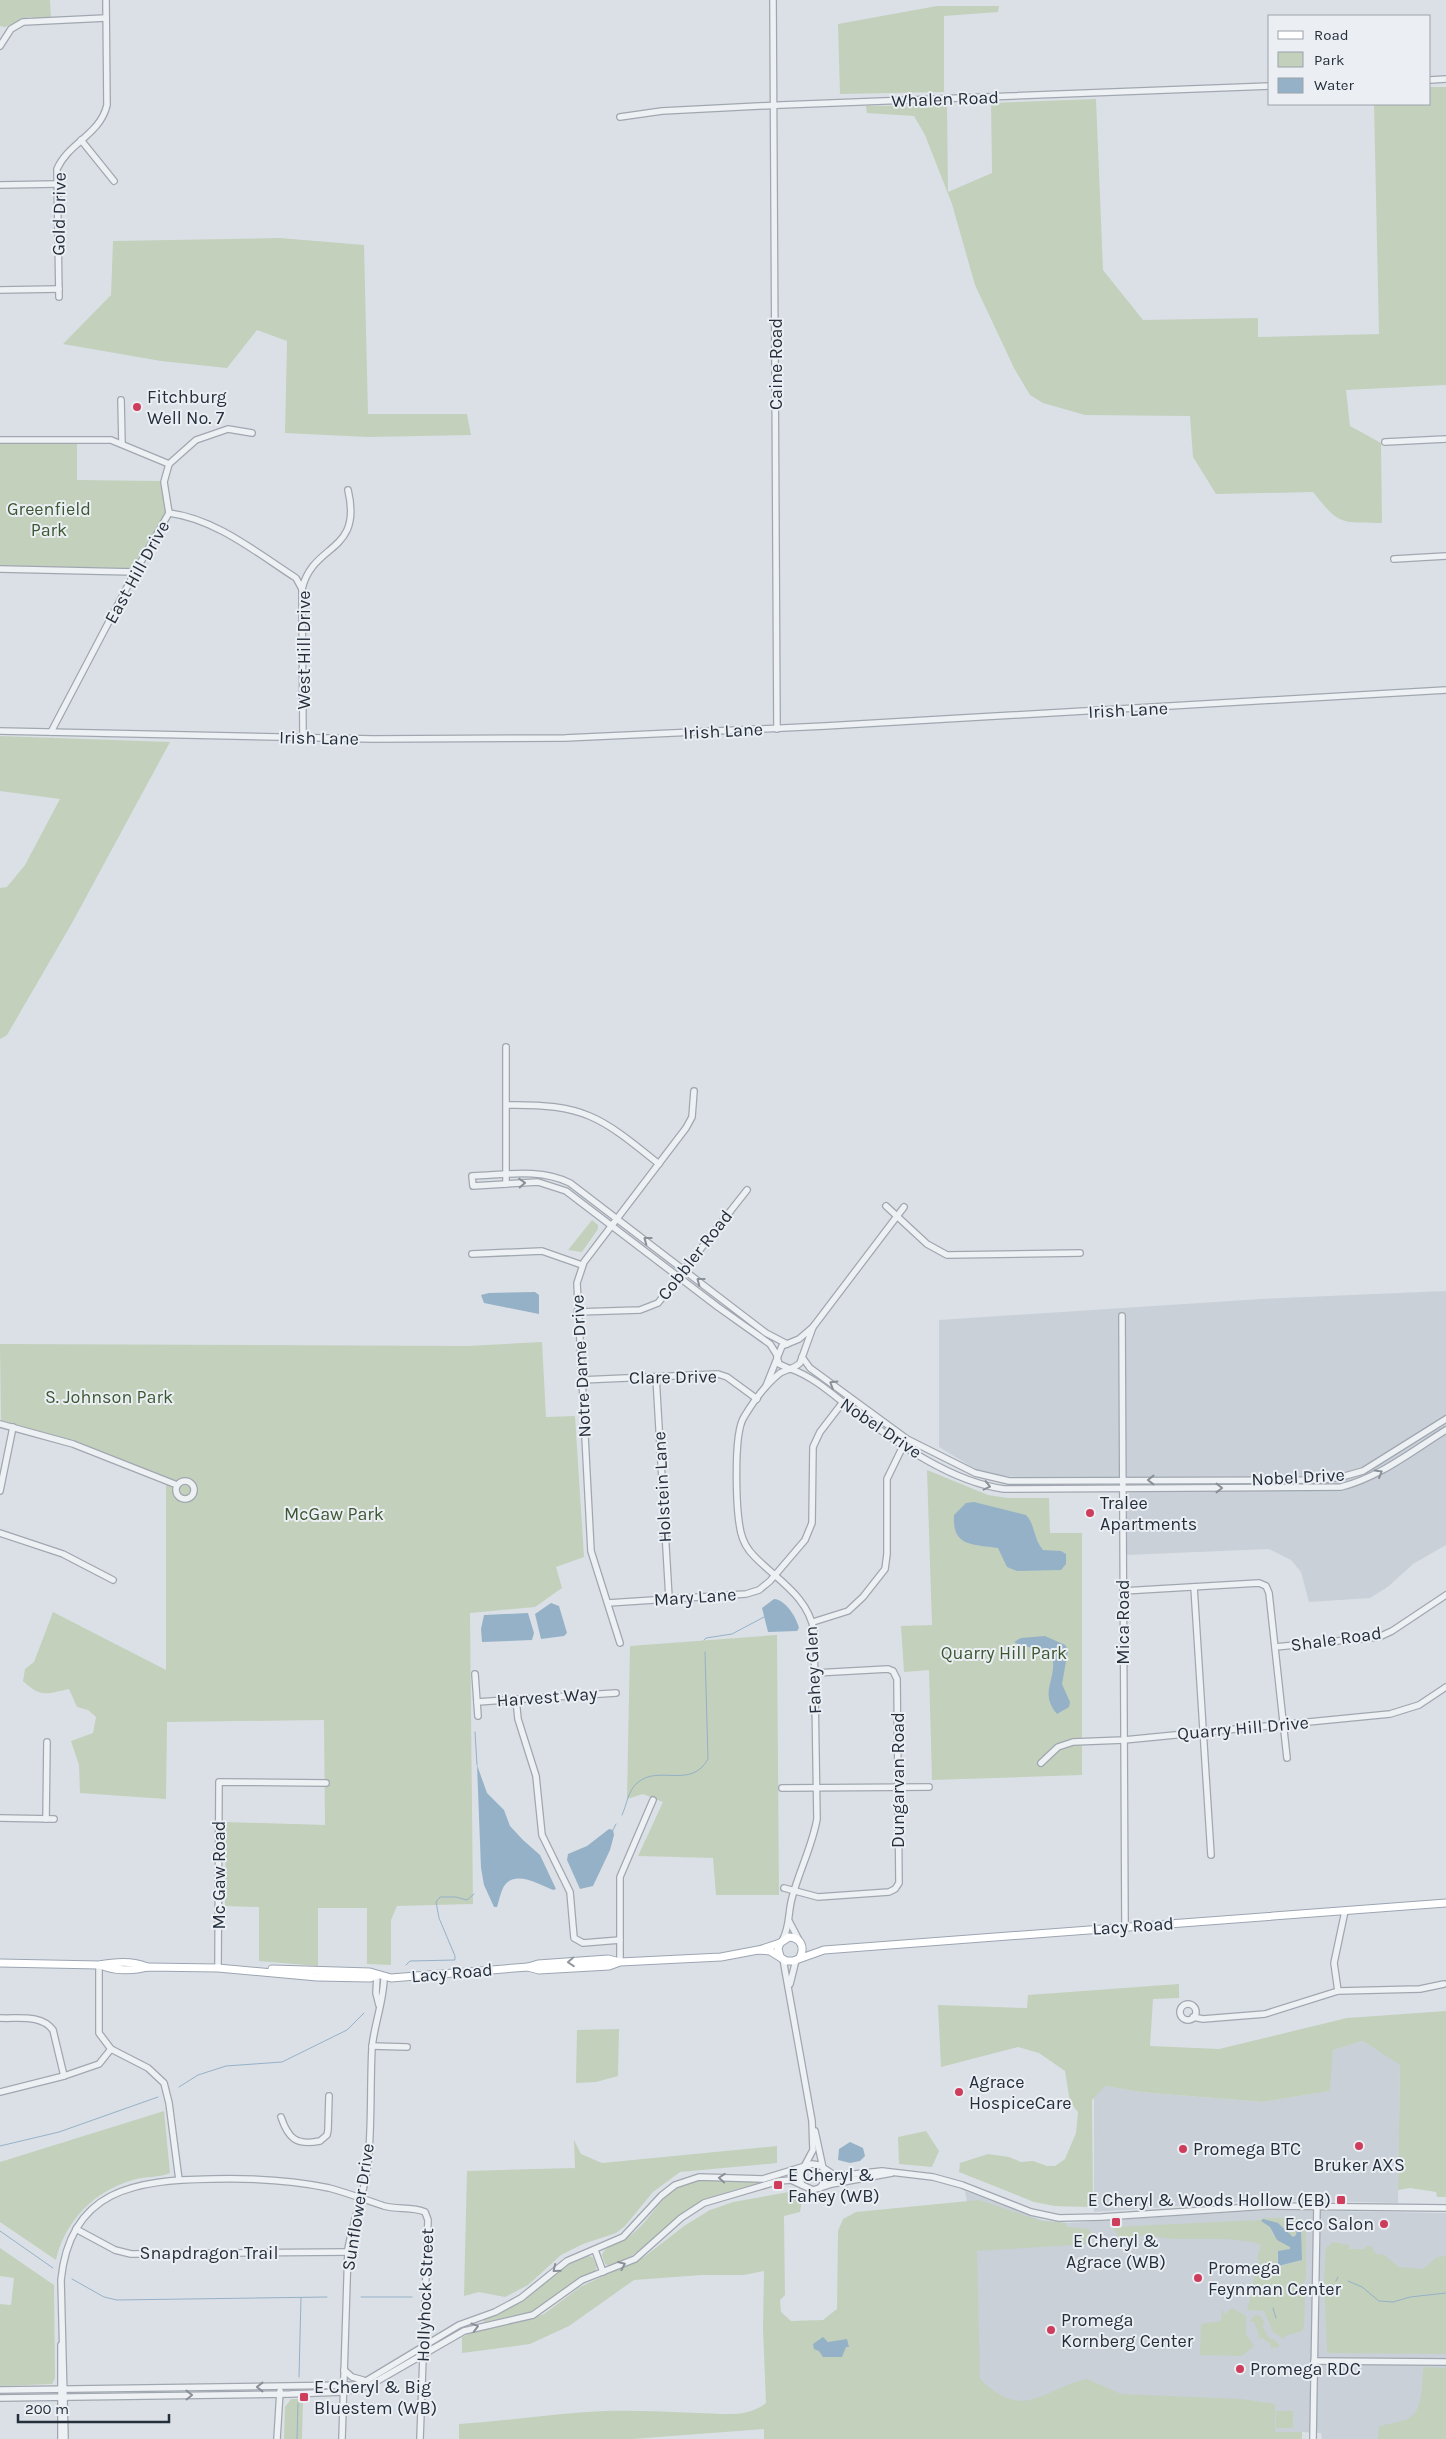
<svg xmlns="http://www.w3.org/2000/svg" width="1446" height="2439" font-family="Karla,sans-serif">
  <style>
    .built { fill: #c9d0d8 }
    .green { fill: #c3d0bc; fill-rule: evenodd }
    .water { fill: #95b1c7 }
    .lines { fill: none; stroke-linecap: round; stroke-linejoin: round }
    .stream { stroke: #95b1c7; stroke-width: 1 }
    .minor-casing { stroke: #a1a7b0; stroke-width: 8 }
    .major-casing { stroke: #9ba5b2; stroke-width: 9 }
    .minor { stroke: #eef1f4; stroke-width: 5.5 }
    .major { stroke: #fff; stroke-width: 7 }
    .oneway { stroke: #8a9098 }
    .oneway2 { stroke: #92979e }
    .poi-dot { fill: #cf3d5d; stroke: #ebeff4; stroke-width: 2 }
    .labels { text-anchor: middle; dominant-baseline: central; stroke-width: 4; stroke-linejoin: round; paint-order: stroke }
    .street-label { font-size: 18px; fill: #252f3c; stroke: #ebeff4 }
    .poi-label { font-size: 18px; fill: #252f3c; stroke: #ebeff4; text-anchor: start }
    .park-label { font-size: 18px; fill: #3c5832; stroke: #ebeff4 }
  </style>
  <rect width="100%" height="100%" fill="#dbe0e6"/>
  <g class="built">
    <path d="M1446,1291V1545L1413,1564L1389,1586L1370,1598L1309,1602L1301,1572L1291,1560L1269,1549L1126,1555L1127,1497L1130,1492V1477H1016L995,1475L977,1470L939,1447V1320L1261,1299Z"/>
    <path d="M1363,2041L1400,2064L1398,2203L1267,2200L1094,2212V2084L1140,2092L1262,2102L1329,2091L1333,2050Z"/>
    <path d="M965,2191L1042,2220L1068,2223L1267,2210L1446,2213V2439H1322L1321,2433L1302,2432L1068,2433L981,2439L976,2251Z"/>
  </g>
  <g class="green">
    <path d="M0,0H50L51,20L29,17L5,27L0,26Z"/>
    <path d="M937,6H999L998,12L944,16V92L840,94L838,24Z"/>
    <path d="M1430,87H1446V385L1346,390L1350,426L1381,443L1382,523C1340,522 1340,526 1313,492L1216,494L1193,457L1190,416L1085,415L1043,403L1030,395L1014,368L975,285L952,204L925,135L914,116L867,113L866,106L947,105L948,192L992,173L991,103L1096,99L1103,270L1143,320L1258,318V337L1379,334L1374,104H1430Z"/>
    <path d="M280,238L364,245L368,414H467L471,435L368,437L285,433L287,341L257,330L227,368L161,361L63,344L111,295L113,241Z"/>
    <path d="M77,443V480L160,481L166,513L132,568L0,567V444Z"/>
    <path d="M0,736L170,742L72,923L7,1035L0,1039V888L7,887L25,865L60,799L0,791Z"/>
    <path d="M592,1220L598,1225V1229L582,1252L568,1250Z"/>
    <path d="M542,1342L546,1417L575,1416L584,1557L556,1567L562,1588L535,1607L470,1613L473,1904L397,1906L391,1920V1965L367,1964V1908H318V1966L259,1961V1907L225,1906L226,1822L325,1825L324,1720L167,1722L166,1799L80,1793L79,1765L71,1741L93,1733L96,1717L88,1710L77,1707L69,1689C46,1694 41,1698 23,1681L25,1669L34,1662L53,1612L166,1670V1478L76,1441L1,1421L0,1344L468,1346Z"/>
    <path d="M927,1470L988,1495L1008,1498H1049L1050,1533H1082V1775L932,1780L929,1670L904,1672L901,1626L932,1625Z"/>
    <path d="M777,1635L779,1895H716L713,1858L638,1856L663,1802L643,1794L627,1799L630,1646Z"/>
    <path d="M1179,1984V1998L1153,1999L1150,2046L1219,2049L1347,2018L1446,2011V2197H1437L1436,2192L1410,2188L1398,2190L1400,2065L1363,2041L1333,2050L1330,2091L1262,2102L1140,2092L1105,2086L1092,2100L1093,2202L1091,2207L1055,2206L1034,2202L959,2172L960,2163L988,2154L1009,2157L1021,2162L1033,2161L1047,2166H1055L1065,2159L1076,2133L1078,2112L1070,2102L1065,2071L1039,2053L1018,2047L941,2067L938,2005L1027,2008L1028,1995Z"/>
    <path d="M619,2029L618,2076L596,2082L576,2083L577,2030Z"/>
    <path d="M164,2111L170,2173C160,2178 144,2176 133,2180C94,2191 65,2221 56,2260L0,2222V2162Z"/>
    <path d="M926,2131L939,2151L932,2167L899,2164L898,2137Z"/>
    <path d="M574,2140L581,2154L602,2163L777,2146V2163L680,2172L653,2192L625,2226L616,2233L583,2244L561,2255L528,2285L505,2297L479,2292L464,2296L467,2171L575,2168Z"/>
    <path d="M699,2180L765,2182C743,2188 719,2192 699,2204C667,2223 646,2252 611,2267L605,2264L602,2255C604,2246 620,2243 627,2238C656,2218 659,2188 699,2180Z"/>
    <path d="M789,2192L802,2200L800,2212L784,2216L785,2295L780,2300L781,2312L791,2321L823,2320L837,2309L838,2231L843,2219L856,2212L979,2200L1042,2221L1066,2223L1067,2227L1089,2229L1093,2238L1090,2244L977,2251L980,2379C1024,2422 1040,2390 1087,2379L1121,2394L1242,2399L1275,2404V2432H1302V2439H764V2429L632,2439H459V2424C498,2422 535,2416 574,2413C614,2409 656,2411 697,2413C722,2413 745,2419 766,2403L763,2329L764,2271L744,2275H702L634,2280L569,2326L530,2344L462,2353V2337L478,2330L517,2323L544,2314L580,2287L644,2257L684,2226L710,2210L733,2202Z"/>
    <path d="M1264,2218H1298L1306,2226V2278L1303,2284L1305,2294L1304,2328L1302,2331L1285,2336L1284,2339L1273,2332L1264,2311L1247,2310C1252,2294 1253,2275 1260,2260L1257,2259L1261,2245L1254,2242L1227,2239H1172L1144,2235L1122,2242L1113,2227L1260,2220ZM1262,2221L1278,2223L1293,2237L1296,2234L1297,2229L1299,2227L1301,2228L1302,2260L1281,2266L1277,2263L1278,2251L1290,2249V2247L1273,2235L1270,2227Z"/>
    <path d="M1331,2242L1349,2245V2249H1365L1366,2246H1371L1377,2255L1383,2254L1399,2267L1423,2269L1437,2257L1446,2256V2354L1329,2353L1327,2350L1324,2281L1326,2247L1331,2245Z"/>
    <path d="M0,2248L54,2285L55,2378L52,2384L0,2386V2304L11,2305L14,2278L0,2276Z"/>
    <path d="M588,2256L593,2257L597,2267L594,2273L535,2311L484,2322L483,2319L515,2305L565,2266Z"/>
    <path d="M1232,2308L1246,2316V2334L1254,2346L1242,2356L1200,2355L1201,2324L1221,2321L1222,2309L1225,2314Z"/>
    <path d="M1258,2315L1261,2316L1265,2324L1262,2325L1270,2340L1272,2338L1279,2344V2347L1270,2348L1271,2344L1260,2337L1257,2339L1259,2335L1254,2322L1250,2321L1254,2316Z"/>
    <path d="M1424,2367L1446,2368V2439H1378L1379,2426C1409,2420 1419,2421 1422,2387C1423,2380 1422,2374 1424,2367Z"/>
    <path d="M291,2399H303L302,2439H284L285,2407Z"/>
    <rect x="1276" y="2411" width="17" height="17"/>
  </g>
  <g class="water">
    <path d="M535,1292L539,1295V1314L484,1303L481,1295L489,1293Z"/>
    <path d="M974,1502L1026,1515C1035,1524 1033,1538 1043,1550L1061,1551L1066,1554V1564L1061,1570L1017,1571L1007,1567L998,1548C972,1544 952,1547 954,1515L966,1503Z"/>
    <path d="M774,1599C786,1600 796,1617 799,1628L797,1631L768,1632L762,1608Z"/>
    <path d="M551,1603L559,1606L567,1633L564,1636L541,1639L535,1614Z"/>
    <path d="M528,1613L534,1633L532,1640L482,1642L481,1629L484,1615Z"/>
    <path d="M1045,1636L1065,1645L1068,1650L1062,1684L1070,1702L1069,1707L1057,1714C1038,1691 1058,1680 1052,1655C1040,1647 1023,1648 1014,1642L1021,1638Z"/>
    <path d="M477,1765L487,1793L504,1810L510,1826L523,1840L540,1855L556,1889L553,1890C540,1885 513,1868 503,1888C500,1894 499,1901 497,1907H494L484,1885L481,1868Z"/>
    <path d="M609,1829L613,1830L614,1835L610,1850L593,1886L580,1889L567,1860L568,1854L587,1846Z"/>
    <path d="M850,2142L863,2148L865,2156L860,2161L850,2163L838,2160L839,2149Z"/>
    <path d="M1263,2219L1278,2223L1293,2237L1296,2235L1297,2229L1299,2227L1301,2228L1302,2260L1278,2266V2251L1290,2249V2247L1277,2240L1270,2227L1261,2221Z"/>
    <path d="M823,2337L828,2342L847,2339L849,2347H846L842,2357H823L819,2351L814,2349L813,2344Z"/>
  </g>
  <g class="lines">
    <g class="stream">
      <path d="M704,1640L706,1638L732,1634L764,1617"/>
      <path d="M475,1732L477,1765"/>
      <path d="M622,1815C627,1804 628,1791 637,1783C658,1764 691,1790 708,1759L705,1652"/>
      <path d="M613,1830L616,1824"/>
      <path d="M406,1965L410,1961L455,1960V1956L439,1918L436,1902L440,1897H456L467,1900L474,1894"/>
      <path d="M179,2087L198,2075L226,2066L282,2062L347,2030L364,2013"/>
      <path d="M0,2146L59,2132L158,2097"/>
      <path d="M0,2231L53,2268"/>
      <path d="M72,2279L104,2297L117,2300L327,2297"/>
      <path d="M1336,2281L1338,2277"/>
      <path d="M1348,2281L1362,2287L1379,2301L1393,2302L1410,2297L1446,2293"/>
      <path d="M361,2297H412"/>
      <path d="M1273,2308L1276,2318"/>
      <path d="M299,2377L301,2298"/>
      <path d="M297,2439L298,2403"/>
    </g>
    <defs>
      <g id="minor">
        <path d="M773,0L777,729"/>
        <path d="M0,46L11,29L23,22L106,18"/>
        <path d="M1430,80L1446,79"/>
        <path d="M620,117L662,111L781,105L1270,86"/>
        <path d="M81,140L114,181"/>
        <path d="M0,185L56,184"/>
        <path d="M0,290L59,289"/>
        <path d="M59,297L57,169C69,142 100,135 107,105L106,0"/>
        <path d="M121,400L122,444"/>
        <path d="M0,440H111L169,464"/>
        <path d="M1385,442L1446,439"/>
        <path d="M169,513C216,519 257,553 296,578L302,589"/>
        <path d="M1394,559L1446,556"/>
        <path d="M0,569L135,572"/>
        <path d="M0,731L373,739L565,738L825,726L1446,690"/>
        <path d="M51,732L135,572L169,513L164,482L169,464L196,440L228,429L252,433"/>
        <path d="M303,738L302,589C313,542 363,554 348,490"/>
        <path d="M507,1105C584,1104 600,1116 659,1164"/>
        <path d="M506,1184V1047"/>
        <path d="M886,1206L927,1244L947,1255L1080,1253"/>
        <path d="M472,1254L542,1251L582,1265"/>
        <path d="M577,1312L640,1310L658,1303L747,1190"/>
        <path d="M1122,1316L1125,1927"/>
        <path d="M777,1355L770,1344L718,1307L566,1191L538,1182L473,1186L472,1176C505,1175 539,1168 570,1183L766,1333L787,1344"/>
        <path d="M777,1357L779,1364L790,1369"/>
        <path d="M802,1357L810,1368L907,1439L975,1473L1009,1481L1322,1480L1345,1476L1363,1471L1446,1419"/>
        <path d="M791,1369C816,1378 835,1397 857,1413C898,1444 952,1482 1004,1489L1341,1487C1380,1477 1412,1451 1446,1430"/>
        <path d="M656,1377L669,1598"/>
        <path d="M581,1380L718,1374L727,1377L757,1399"/>
        <path d="M766,1386L782,1346L799,1339L813,1327L904,1207"/>
        <path d="M0,1424L73,1444L177,1485"/>
        <circle cx="185" cy="1490" r="9"/>
        <path d="M0,1491L13,1427"/>
        <path d="M0,1533L63,1554L113,1580"/>
        <path d="M1194,1587L1211,1855"/>
        <path d="M1123,1591L1259,1583L1266,1586L1269,1593L1287,1758"/>
        <path d="M608,1603L746,1594L759,1590L770,1581L805,1540L812,1523L813,1447L820,1432L843,1402"/>
        <path d="M813,1622L848,1611L863,1597L885,1569L887,1554V1479L904,1444"/>
        <path d="M620,1643L591,1551L577,1283L584,1262L686,1128L692,1117L694,1091"/>
        <path d="M1275,1647L1379,1637L1392,1631L1446,1595"/>
        <path d="M475,1674L478,1716"/>
        <path d="M516,1699L518,1719L536,1776L542,1835L570,1892L574,1938L583,1943L620,1940"/>
        <path d="M477,1702L616,1693"/>
        <path d="M1041,1763L1058,1747L1073,1742L1124,1740L1390,1714L1419,1705L1446,1687"/>
        <path d="M782,1788L929,1787"/>
        <path d="M0,1818L54,1819"/>
        <path d="M46,1819L47,1742"/>
        <path d="M784,1888L818,1897L889,1892L895,1889L899,1883L897,1679L893,1671L888,1669L815,1673"/>
        <path d="M789,1921L799,1940"/>
        <path d="M783,1939C790,1926 788,1912 792,1898C799,1871 812,1847 817,1819L814,1631C808,1596 777,1580 754,1556C748,1550 743,1541 741,1533C736,1512 733,1434 744,1417C753,1402 766,1384 780,1373C787,1369 794,1369 800,1363L813,1327"/>
        <path d="M783,1959L812,2121L813,2150L805,2165"/>
        <path d="M620,1962V1877L653,1800"/>
        <path d="M99,1965V2033L111,2049L148,2068L164,2083L169,2103L179,2180"/>
        <path d="M218,1968L219,1782L326,1783"/>
        <path d="M377,1975L376,1993L379,2005"/>
        <path d="M790,1984L796,1960"/>
        <path d="M1338,1991L1334,1963L1345,1911"/>
        <circle cx="1188" cy="2012" r="8"/>
        <path d="M1193,2017L1203,2019L1265,2014L1338,1991L1420,1989L1444,1984"/>
        <path d="M0,2018C18,2019 41,2014 53,2030L64,2076"/>
        <path d="M372,2046L407,2047"/>
        <path d="M0,2092L64,2076L99,2064L111,2049"/>
        <path d="M281,2117C288,2138 296,2146 320,2141L327,2135L328,2130L329,2096"/>
        <path d="M815,2131L823,2168"/>
        <path d="M801,2168L799,2178L802,2185"/>
        <path d="M820,2188L826,2179L824,2170"/>
        <path d="M76,2229L115,2250L131,2254L348,2252"/>
        <path d="M595,2250L603,2272"/>
        <path d="M61,2345V2439"/>
        <path d="M1314,2361L1446,2362"/>
        <path d="M344,2370L352,2377L363,2380"/>
        <path d="M0,2390L354,2385L366,2381L459,2325L495,2312L521,2298L567,2261L623,2237L661,2196L675,2185L699,2177L763,2179L812,2164L819,2165L836,2176L882,2171L933,2177L962,2185L1031,2212L1059,2218L1102,2217L1267,2206L1446,2208"/>
        <path d="M0,2398L290,2394L343,2392L360,2388L372,2384L464,2331L533,2315L582,2280L635,2259L681,2218L704,2203L779,2181L791,2180L813,2190L832,2184L892,2173"/>
        <path d="M65,2439L61,2280C70,2189 136,2180 212,2179C251,2178 291,2180 329,2188C348,2193 366,2200 384,2206C397,2210 412,2206 425,2212L428,2220L420,2439"/>
        <path d="M277,2439L280,2391"/>
        <path d="M342,2439L348,2249C353,2220 365,2193 368,2163C372,2125 370,2086 372,2048C374,2024 384,2001 384,1977"/>
        <path d="M1313,2439L1317,2206"/>
      </g>
      <g id="major">
        <path d="M759,1950L780,1943"/>
        <path d="M780,1956L778,1949L780,1943L789,1937C801,1938 805,1947 800,1957"/>
        <path d="M620,1962L609,1966L539,1970L528,1967L538,1964L608,1959L620,1962L721,1957L758,1950L770,1951L786,1961H793L824,1950L1446,1903"/>
        <path d="M0,1963L99,1965C114,1962 132,1960 147,1967"/>
        <path d="M101,1965C113,1971 134,1971 147,1967L218,1968L317,1977L370,1978L377,1975"/>
        <path d="M272,1969L370,1972L391,1978L528,1967"/>
      </g>
    </defs>
    <use href="#minor" class="minor-casing"/>
    <use href="#major" class="major-casing"/>
    <use href="#minor" class="minor"/>
    <use href="#major" class="major"/>
  </g>
  <defs><path id="oneway-chevron" d="M-2-3.5L2.5 0L-2 3.5" fill="none" stroke-width="1.6" stroke-linecap="round" stroke-linejoin="round" transform="scale(1.25)"/></defs>
  <g class="oneway">
    <use href="#oneway-chevron" transform="translate(522 1183) rotate(-3)"/>
    <use href="#oneway-chevron" transform="translate(647 1240) rotate(-143)"/>
    <use href="#oneway-chevron" transform="translate(700 1281) rotate(-143)"/>
    <use href="#oneway-chevron" transform="translate(833 1384) rotate(-148)"/>
    <use href="#oneway-chevron" transform="translate(1379 1473) rotate(-30)"/>
    <use href="#oneway-chevron" transform="translate(1151 1480) rotate(180)"/>
    <use href="#oneway-chevron" transform="translate(987 1486) rotate(13)"/>
    <use href="#oneway-chevron" transform="translate(1219 1488)"/>
    <use href="#oneway-chevron" transform="translate(722 2178) rotate(-176)"/>
    <use href="#oneway-chevron" transform="translate(622 2265) rotate(-23)"/>
    <use href="#oneway-chevron" transform="translate(556 2269) rotate(141)"/>
    <use href="#oneway-chevron" transform="translate(475 2327) rotate(-15)"/>
    <use href="#oneway-chevron" transform="translate(260 2387) rotate(180)"/>
    <use href="#oneway-chevron" transform="translate(189 2395) rotate(-1)"/>
  </g>
  <use class="oneway2" href="#oneway-chevron" transform="translate(571 1962) rotate(176)"/>
  <g class="poi-dot">
    <circle cx="137" cy="407" r="5"/>
    <circle cx="1090" cy="1513" r="5"/>
    <circle cx="959" cy="2092" r="5"/>
    <circle cx="1359" cy="2146" r="5"/>
    <circle cx="1183" cy="2149" r="5"/>
    <rect x="773" y="2180" width="10" height="10" rx="2.5"/>
    <rect x="1336" y="2195" width="10" height="10" rx="2.5"/>
    <rect x="1111" y="2217" width="10" height="10" rx="2.5"/>
    <circle cx="1384" cy="2224" r="5"/>
    <circle cx="1198" cy="2278" r="5"/>
    <circle cx="1051" cy="2330" r="5"/>
    <circle cx="1240" cy="2369" r="5"/>
    <rect x="299" y="2392" width="10" height="10" rx="2.5"/>
  </g>
  <g class="labels">
    <g class="street-label">
      <text transform="translate(945 99) rotate(-2)">Whalen Road</text>
      <text transform="translate(59 214) rotate(-89)">Gold Drive</text>
      <text transform="translate(776 364) rotate(-90)">Caine Road</text>
      <text transform="translate(137 572) rotate(-61)">East Hill Drive</text>
      <text transform="translate(304 650) rotate(-90)">West Hill Drive</text>
      <text transform="translate(1128 710) rotate(-3)">Irish Lane</text>
      <text transform="translate(723 731) rotate(-3)">Irish Lane</text>
      <text transform="translate(319 738) rotate(1)">Irish Lane</text>
      <text transform="translate(695 1255) rotate(-52)">Cobbler Road</text>
      <text transform="translate(581 1366) rotate(-93)">Notre Dame Drive</text>
      <text transform="translate(673 1377) rotate(-1)">Clare Drive</text>
      <text transform="translate(881 1428) rotate(34)">Nobel Drive</text>
      <text transform="translate(1298 1477) rotate(-3)">Nobel Drive</text>
      <text transform="translate(662 1487) rotate(-93)">Holstein Lane</text>
      <text transform="translate(695 1597) rotate(-4)">Mary Lane</text>
      <text transform="translate(1123 1622) rotate(-90)">Mica Road</text>
      <text transform="translate(1336 1639) rotate(-8)">Shale Road</text>
      <text transform="translate(813 1670) rotate(-93)">Fahey Glen</text>
      <text transform="translate(547 1697) rotate(-4)">Harvest Way</text>
      <text transform="translate(1243 1728) rotate(-5)">Quarry Hill Drive</text>
      <text transform="translate(898 1780) rotate(-90)">Dungarvan Road</text>
      <text transform="translate(219 1875) rotate(-90)">Mc Gaw Road</text>
      <text transform="translate(1133 1926) rotate(-4)">Lacy Road</text>
      <text transform="translate(452 1973) rotate(-5)">Lacy Road</text>
      <text transform="translate(358 2207) rotate(-81)">Sunflower Drive</text>
      <text x="209" y="2253">Snapdragon Trail</text>
      <text transform="translate(425 2295) rotate(-88)">Hollyhock Street</text>
    </g>
    <g class="poi-label">
      <text x="147" y="397">Fitchburg<tspan x="147" dy="21">Well No. 7</tspan></text>
      <text x="1100" y="1503">Tralee<tspan x="1100" dy="21">Apartments</tspan></text>
      <text x="969" y="2082">Agrace<tspan x="969" dy="21">HospiceCare</tspan></text>
      <text x="1193" y="2149">Promega BTC</text>
      <text x="1359" y="2165" text-anchor="middle">Bruker AXS</text>
      <text x="788" y="2175">E Cheryl &amp;<tspan x="788" dy="21">Fahey (WB)</tspan></text>
      <text x="1331" y="2200" text-anchor="end">E Cheryl &amp; Woods Hollow (EB)</text>
      <text x="1374" y="2224" text-anchor="end">Ecco Salon</text>
      <text x="1116" y="2241" text-anchor="middle">E Cheryl &amp;<tspan x="1116" dy="21">Agrace (WB)</tspan></text>
      <text x="1208" y="2268">Promega<tspan x="1208" dy="21">Feynman Center</tspan></text>
      <text x="1061" y="2320">Promega<tspan x="1061" dy="21">Kornberg Center</tspan></text>
      <text x="1250" y="2369">Promega RDC</text>
      <text x="314" y="2387">E Cheryl &amp; Big<tspan x="314" dy="21">Bluestem (WB)</tspan></text>
    </g>
    <g class="park-label">
      <text x="49" y="509">Greenfield<tspan x="49" dy="21">Park</tspan></text>
      <text x="109" y="1397">S. Johnson Park</text>
      <text x="334" y="1514">McGaw Park</text>
      <text x="1004" y="1653">Quarry Hill Park</text>
    </g>
  </g>
  <rect x="1268" y="15" width="162" height="90" fill="#ebeff4" stroke="#9ca2aa"/>
  <rect x="1278" y="31" width="25" height="8" fill="#ffffff" stroke="#9ca2aa"/>
  <text x="1314" y="40" font-size="15" fill="#252f3c">Road</text>
  <rect x="1278" y="52" width="25" height="15" fill="#c3d0bc" stroke="#9ca2aa"/>
  <text x="1314" y="65" font-size="15" fill="#252f3c">Park</text>
  <rect x="1278" y="78" width="25" height="15" fill="#95b1c7" stroke="#9ca2aa"/>
  <text x="1314" y="90" font-size="15" fill="#252f3c">Water</text>
  <path d="M18 2414v8h151v-8" fill="none" stroke="#252f3c" stroke-width="2.5"/>
  <text x="25" y="2414" font-size="15" fill="#252f3c" stroke="#ebeff4" stroke-width="4" paint-order="stroke">200 m</text>
</svg>
